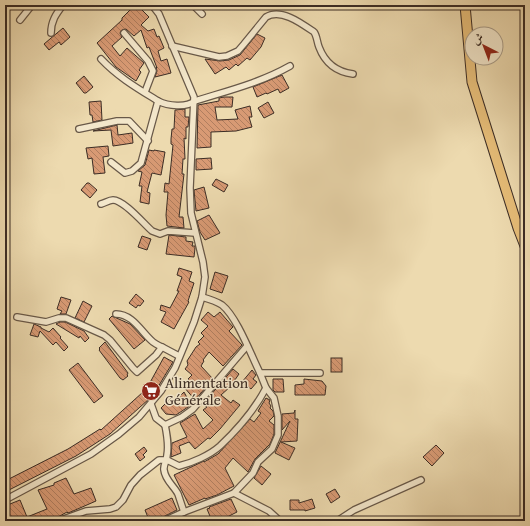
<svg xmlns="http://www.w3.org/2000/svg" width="530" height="526" font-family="'Gentium Book Plus',Amiri,serif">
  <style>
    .building { fill: url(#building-back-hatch); stroke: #3c2d25 }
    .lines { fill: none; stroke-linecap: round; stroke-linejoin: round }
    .minor-casing { stroke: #685848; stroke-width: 8 }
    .primary-casing { stroke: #3c2d25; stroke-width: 11 }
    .minor { stroke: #f3e7cb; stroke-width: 5.5 }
    .primary { stroke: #e6bd78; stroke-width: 9 }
    .labels { text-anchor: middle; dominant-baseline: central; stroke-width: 3; stroke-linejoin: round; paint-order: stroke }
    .poi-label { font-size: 15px; fill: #3c2d25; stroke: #f3e7cb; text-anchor: start }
  </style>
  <defs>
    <pattern id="building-back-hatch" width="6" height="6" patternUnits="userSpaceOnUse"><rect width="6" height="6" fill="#d89a74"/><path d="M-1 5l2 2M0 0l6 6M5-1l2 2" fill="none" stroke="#b07e5f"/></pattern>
  </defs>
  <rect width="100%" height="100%" fill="#eddaaf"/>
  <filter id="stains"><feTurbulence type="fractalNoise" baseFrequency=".005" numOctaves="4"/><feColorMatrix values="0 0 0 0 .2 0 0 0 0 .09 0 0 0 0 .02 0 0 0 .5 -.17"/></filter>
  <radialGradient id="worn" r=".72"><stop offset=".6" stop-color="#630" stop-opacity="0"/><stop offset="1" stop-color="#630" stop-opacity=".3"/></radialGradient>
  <g class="building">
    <path d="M135,5H144L140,8L149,17L141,25L148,31L154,29L157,37L159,36L164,48L158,51L161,61L167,59L171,73L155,77L157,71L156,67L157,68L149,47L147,48L141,30L134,36L126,29L122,30L120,33L122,37L112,46L120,56L127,48L144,63L139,70L141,72L136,81L116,67L97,43L122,20V18Z"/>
    <path d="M63,28L70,37L61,45L59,42L49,50L44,44Z"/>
    <path d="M257,34L265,38L261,47L250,60L247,58L238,66L236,64L229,70L226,67L215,74L205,59L220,61L229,60L240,55Z"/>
    <path d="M282,75L289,88L280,93L278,89L267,94L266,93L257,97L253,87Z"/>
    <path d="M84,76L93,87L86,93H84L76,83Z"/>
    <path d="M224,97H233L232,107H215L217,120L238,119L235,110L250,106L252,117H249L252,127L236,131L211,132V147L197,148L198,105L219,101V98Z"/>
    <path d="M101,101L102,120L93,122L92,115H90L89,102Z"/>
    <path d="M268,102L274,113L264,118L258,108Z"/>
    <path d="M185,109V117H189L188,127H186V139L184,138L185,159H183L182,174H184L179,217H183L184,228L167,226L166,215L168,192H164L165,183L169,184L173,145L171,144V139L172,129H174L175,110Z"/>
    <path d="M117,125L118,135L132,133L133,143L113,146L111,130L93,131Z"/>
    <path d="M108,146L109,156L103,157L105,173L94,174L92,158L88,159L86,148Z"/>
    <path d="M149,150L154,151V150L165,152L161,175L152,173L147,192L150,193L149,204L140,202L142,186H139L142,172L138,171L145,165Z"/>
    <path d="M211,158L212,169L196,170V159Z"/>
    <path d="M216,179L228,185L224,192L212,185Z"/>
    <path d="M87,183H89L97,190L90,198L81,190Z"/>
    <path d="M204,187L209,208L196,211L194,190Z"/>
    <path d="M209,215L220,233L205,240L200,232L197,221Z"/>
    <path d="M169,235L186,237V241L193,242L192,246H195V248L194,257L166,254Z"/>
    <path d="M142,236L151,239L147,250L138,247Z"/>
    <path d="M179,268L192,272L189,281L194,283L188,301L189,302L174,329L161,322L166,312L160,310L161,305L170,308L179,291H177L182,277L177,275Z"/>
    <path d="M215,272L228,276L222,293L210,289Z"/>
    <path d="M136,294L144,301L140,306L138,305L136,308L129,303Z"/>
    <path d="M61,297L71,300L66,314H60L62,311L57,309Z"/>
    <path d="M83,301L92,306L84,322L75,318Z"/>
    <path d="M208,312L214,317L220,312L233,327L229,331L242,345L223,366L209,352L203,360L204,361L201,366L213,379L195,400L184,387L190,381L188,379L192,375L185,369L188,365L187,361L196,347L200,344L198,342L204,336L201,333L208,326L201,320Z"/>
    <path d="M112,316L130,324L145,340L134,349L109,319Z"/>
    <path d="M60,322H65L84,331L89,338L85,342L80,336L79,338L56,324Z"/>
    <path d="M34,324L41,327V328L49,332L53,328L61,337L60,338L68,347L64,351L56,342L53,345L40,331L38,337L30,335Z"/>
    <path d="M105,342L128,373L127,375L128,376L123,380L120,378L99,350L100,349L99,348Z"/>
    <path d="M164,357L173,362L155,392L147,388Z"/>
    <rect x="331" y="358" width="11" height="14"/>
    <path d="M78,363L103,396L94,403L69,370Z"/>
    <path d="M233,369L239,374L230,387L221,395L231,403L233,400L240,405L220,429L210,439L208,438L195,449L189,442L179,446L181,453L171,457L172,443L187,437L180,423L195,414L203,429L213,420L203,410L207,407L203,404Z"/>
    <path d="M252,370L256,375L253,379L257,382L251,389L242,382Z"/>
    <path d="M273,379H283L284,392H275L273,390Z"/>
    <path d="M304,379L322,381L326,386L325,395H295V385L304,384Z"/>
    <path d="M143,392L149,399L110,434L76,456L5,492V481L68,449L100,429L101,430Z"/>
    <path d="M184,392L191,405L176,415L166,414L161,408L171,398L175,401Z"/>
    <path d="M266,398L270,400L269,403L271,406L270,408L273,411L274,416L269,421L274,425V434L270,444L255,459L248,472L233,458L225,468L234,486L217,495L205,499V498L189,505L174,475L204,461V462L218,454L250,419L254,422L261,413L258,411Z"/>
    <path d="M295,410V419H298L297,441L281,442L295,448L289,460L275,453L290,421L282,430V414L294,413Z"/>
    <path d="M436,445L444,453L432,466L423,457Z"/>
    <path d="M144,447L147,451L143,455L145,457L140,461L135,454Z"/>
    <path d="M261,466L271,474L262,485L254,478Z"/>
    <path d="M66,478L74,494L91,488L96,501L73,511L68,513L67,512L51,521H5V506L20,500L27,517L47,509L38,490L54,485V483Z"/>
    <path d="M335,489L340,497L331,503L326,494Z"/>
    <path d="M172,498L177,510L155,521L149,520L145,510Z"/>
    <path d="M231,499L237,512L219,521H212L207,509L210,508L209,507Z"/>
    <path d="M312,499L315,508L305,511V510H290V500H299V503Z"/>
  </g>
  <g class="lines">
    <defs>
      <g id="minor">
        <path d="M193,5L202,14"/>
        <path d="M20,20L32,5"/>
        <path d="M51,33C51,21 56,14 63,5"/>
        <path d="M124,33L148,61L153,71L145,92"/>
        <path d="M172,46L219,57L227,56L238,51L244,44L266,17C281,8 301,23 314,32C317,36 317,42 319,47C325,63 337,72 353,74"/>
        <path d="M101,59C118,77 137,88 158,101"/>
        <path d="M79,129L117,121H129L148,141"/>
        <path d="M111,162L125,173L132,171L141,163L158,101C168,106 186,108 195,101C227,91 260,83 290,66"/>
        <path d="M101,204C105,203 109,200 113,200C124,200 144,224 152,231L160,234L168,231L195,233"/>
        <path d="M202,297C209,299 216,301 222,305C237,317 251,355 260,373H320"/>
        <path d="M116,314C133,314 142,333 153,342C156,344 159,346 162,347"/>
        <path d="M17,317L46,322L59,318H66L104,335L110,340L133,368L137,372L156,355L162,347L179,356"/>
        <path d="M151,404L156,418L165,425L182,417L193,409L247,346"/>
        <path d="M165,425C167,435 169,445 167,455C167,461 163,465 164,470C165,480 174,486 178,494C180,500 182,506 184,512"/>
        <path d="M234,493L269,511L280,521"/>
        <path d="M5,500L91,454L119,434L139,417L161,391L175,368L194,322L202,297L205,277L203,262L191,213L190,188L194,97L159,14L152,5"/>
        <path d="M58,521L86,511L110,509L116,507L123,500L131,485L140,475L159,460H167L179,466C192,463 210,455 220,446C238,429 255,409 266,388"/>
        <path d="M164,521L184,512L234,493L253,473L258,462L272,449L278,435V416L274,398L266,388L260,373"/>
        <path d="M337,521L354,510L421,480"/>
      </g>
      <path id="primary" d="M465,5L472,82L518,228L525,246"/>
    </defs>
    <use href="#minor" class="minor-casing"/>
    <use href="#primary" class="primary-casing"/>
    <use href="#minor" class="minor"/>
    <use href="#primary" class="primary"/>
  </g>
  <defs>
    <symbol id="supermarket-disc" viewBox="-11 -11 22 22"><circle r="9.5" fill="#8f2418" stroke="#f3e7cb"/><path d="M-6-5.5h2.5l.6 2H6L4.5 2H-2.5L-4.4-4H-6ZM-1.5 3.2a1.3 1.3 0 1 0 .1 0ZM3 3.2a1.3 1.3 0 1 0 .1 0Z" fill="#fff"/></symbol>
  </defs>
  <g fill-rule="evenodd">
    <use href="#supermarket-disc" x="140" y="380" width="22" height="22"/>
  </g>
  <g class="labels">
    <g class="poi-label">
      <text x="165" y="382">Alimentation<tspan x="165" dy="17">Générale</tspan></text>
    </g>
  </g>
  <rect width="530" height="526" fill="none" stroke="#eddaaf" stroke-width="20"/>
  <rect x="6" y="6" width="518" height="514" fill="none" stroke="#3c2d25" stroke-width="2"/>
  <rect x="10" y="10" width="510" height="506" fill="none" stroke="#3c2d25"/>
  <g transform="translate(484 46) rotate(318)"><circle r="19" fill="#f3e7cb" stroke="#aa9d89"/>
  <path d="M0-3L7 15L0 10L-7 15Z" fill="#8f2418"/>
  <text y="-6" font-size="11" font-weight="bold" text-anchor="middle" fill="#3c2d25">ش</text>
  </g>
  <rect width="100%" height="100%" filter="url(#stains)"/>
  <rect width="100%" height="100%" fill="url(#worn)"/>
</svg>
